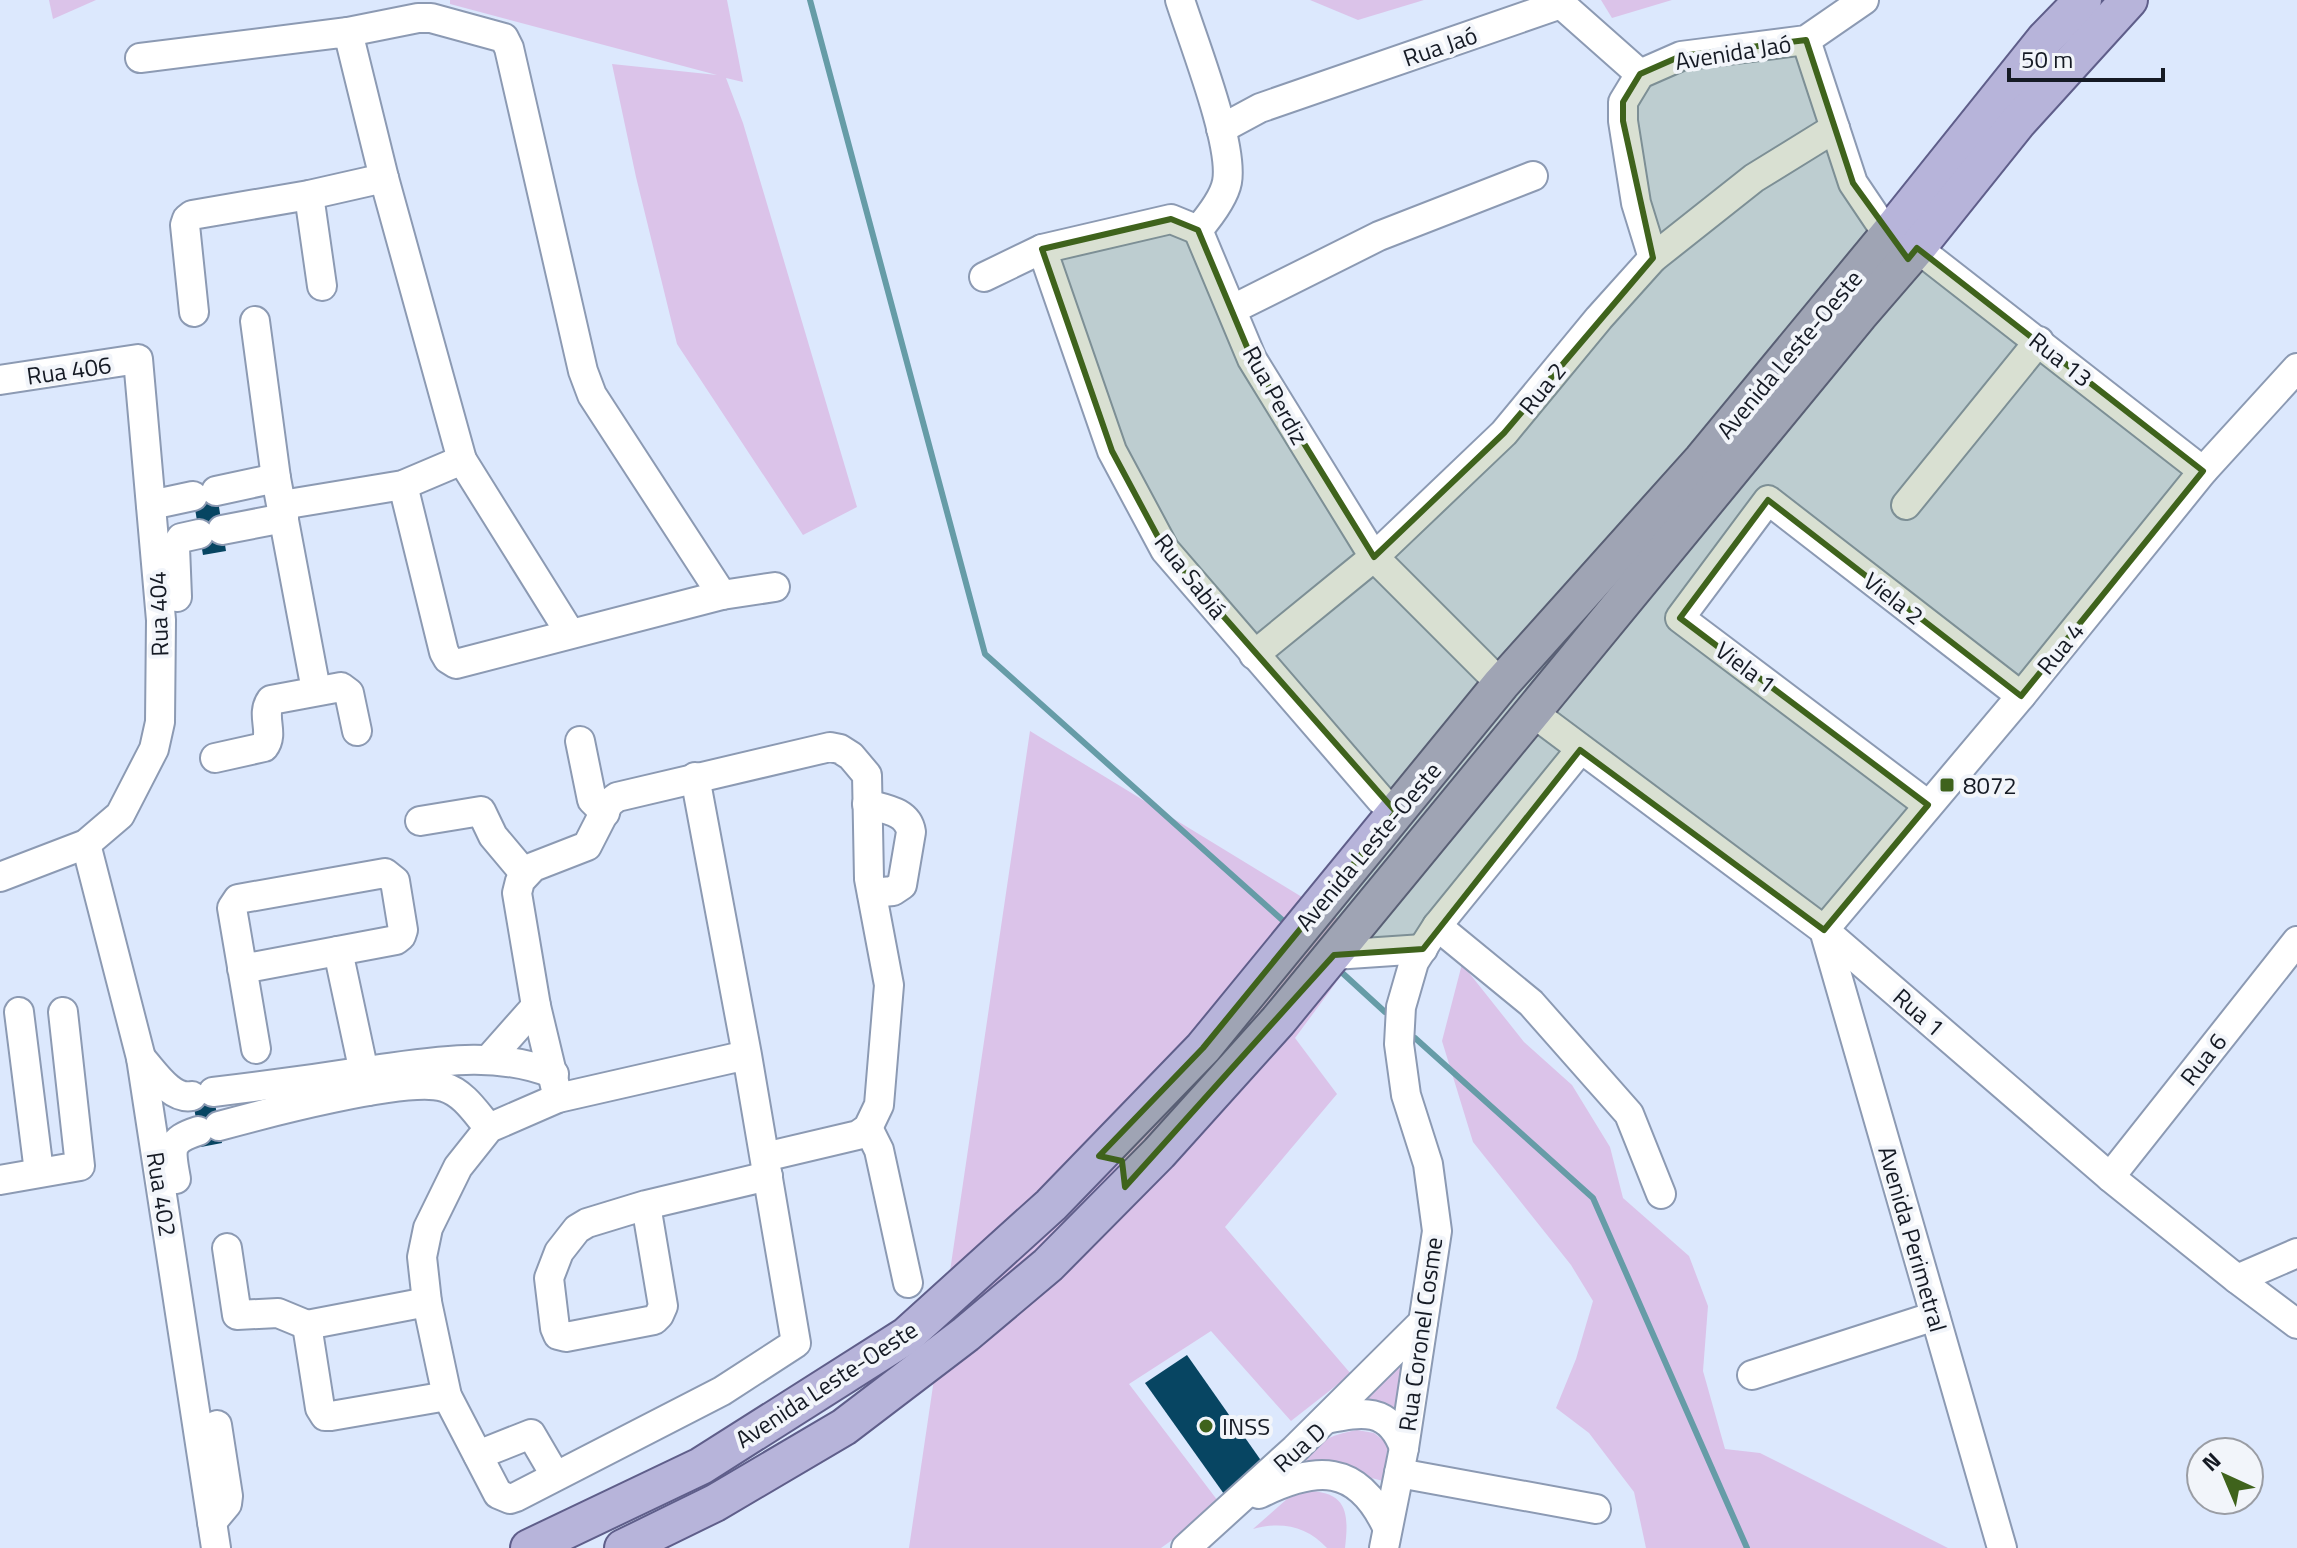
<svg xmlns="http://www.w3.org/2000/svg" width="2297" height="1548" font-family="'Titillium Web',sans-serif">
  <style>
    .green { fill: #dbc3e9 }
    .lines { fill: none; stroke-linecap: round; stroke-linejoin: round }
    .stream { stroke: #669ca7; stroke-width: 6 }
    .building { fill: #074562 }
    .minor-casing { stroke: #8c9ab3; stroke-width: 32 }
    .major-casing { stroke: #5f5e8a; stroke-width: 40 }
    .minor { stroke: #fff; stroke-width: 28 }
    .major { stroke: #b7b4da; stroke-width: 36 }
    .marked { fill: #3f631c; fill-opacity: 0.2; stroke: #3f631c; stroke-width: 6; stroke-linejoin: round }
    .poi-dot { fill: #3f631c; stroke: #f2f5fa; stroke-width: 3 }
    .labels { text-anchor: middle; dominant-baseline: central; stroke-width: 8; stroke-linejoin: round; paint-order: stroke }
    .street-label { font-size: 24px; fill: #151a24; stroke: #f2f5fa }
    .poi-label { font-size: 24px; fill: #151a24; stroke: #f2f5fa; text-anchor: start }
  </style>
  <rect width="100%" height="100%" fill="#dce8fd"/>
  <g class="green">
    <path d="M49,0H96L53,19Z"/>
    <path d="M450,0H727L743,82L726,78L743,123L857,507L803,535L677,344L636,177L612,64L717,75L450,4Z"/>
    <path d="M1310,0H1424L1358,20Z"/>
    <path d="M1601,0H1672L1612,18Z"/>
    <path d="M1030,731L1369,938L1295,1038L1337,1094L1225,1227L1351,1374L1291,1421L1211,1331L1129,1384L1221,1505L1161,1548H909Z"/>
    <path d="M1462,964L1524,1042L1572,1085L1610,1147L1623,1198L1689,1256L1708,1306L1703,1371L1725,1449L1760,1453L1948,1548H1646L1634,1492L1589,1433L1556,1408L1576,1359L1593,1301L1571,1265L1473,1142L1442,1041Z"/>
    <path d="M1415,1342L1401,1426L1358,1406Z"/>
    <path d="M1357,1430L1374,1433L1388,1444L1383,1481L1345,1471L1303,1467C1317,1440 1328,1436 1357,1430Z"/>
    <path d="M1306,1491C1348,1491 1349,1514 1345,1548H1327C1307,1526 1281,1521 1253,1529L1287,1499Z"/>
  </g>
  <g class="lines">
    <g class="stream">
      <path d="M810,0L985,654L1289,926"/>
      <path d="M1338,969L1385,1012"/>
      <path d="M1415,1038L1593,1198L1747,1548"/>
    </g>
  </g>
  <g class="building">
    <path d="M215,482L226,551L203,555L191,486Z"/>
    <path d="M211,1081L222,1143L201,1147L190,1085Z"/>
    <path d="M1187,1355L1267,1469L1229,1501L1145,1383Z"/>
  </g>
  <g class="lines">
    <defs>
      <g id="minor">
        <path d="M1180,0C1193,41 1234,144 1227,182C1224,198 1209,217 1198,230"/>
        <path d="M348,32L418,18H431L504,38L509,48L583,371L592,395L722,595"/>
        <path d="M1806,40L1853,183L1888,235"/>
        <path d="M140,58L348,32L384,178L462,460"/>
        <path d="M1221,129L1260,108L1561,4L1640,74"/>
        <path d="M309,195L322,286"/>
        <path d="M1198,230L1252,359L1374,557L1501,684"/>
        <path d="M1917,248L2203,471"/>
        <path d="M1042,249L1112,451L1165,550L1381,800L1396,812"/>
        <path d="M1653,258L1636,203L1623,121V102L1640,74L1681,56L1806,40L1864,0"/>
        <path d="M984,277L1042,249L1171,219L1198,230"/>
        <path d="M1233,309L1379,236L1533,176"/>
        <path d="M194,312L185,225L187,219L192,215L309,195L384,178"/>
        <path d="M255,321L276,478L316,690"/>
        <path d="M0,380L138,359L161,620L160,722L154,749L120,815L86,844L0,877"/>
        <path d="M403,485L444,652L448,659L456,664L722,595L775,587"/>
        <path d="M216,491L276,478"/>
        <path d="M151,505L193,496"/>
        <path d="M282,505L403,485L462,460L570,633"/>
        <path d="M1906,505L2039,341"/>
        <path d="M222,530L284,518"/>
        <path d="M177,597L175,547L181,538L199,534"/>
        <path d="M1254,655L1374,557L1504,433L1599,318L1653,258L1754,178L1835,128"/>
        <path d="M1532,712L1824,930L2110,1177L2237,1279L2297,1324"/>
        <path d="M580,741L592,800L605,813"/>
        <path d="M215,758L264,747C275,733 260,715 271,700L341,687L349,693L357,731"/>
        <path d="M695,777L747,1055L796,1343L722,1391L516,1497L510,1499L498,1494L447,1396L427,1302L422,1257L428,1228L458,1167L489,1128L558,1098L747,1055"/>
        <path d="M867,804C884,809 908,811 911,832L902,885L893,891L872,893"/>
        <path d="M1928,805L1680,618L1768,500L2021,696"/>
        <path d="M420,821L481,811L493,836L525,874"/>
        <path d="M86,844L141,1058L216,1548"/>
        <path d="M1437,926L1531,1003L1629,1114L1661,1194"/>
        <path d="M338,951L368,1091"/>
        <path d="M1334,955L1423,949"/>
        <path d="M242,969L396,940L401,936L403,930L395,881L385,873L238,899L232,908L256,1049"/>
        <path d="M19,1012L39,1172"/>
        <path d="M141,1058C154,1072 171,1100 192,1096"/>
        <path d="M489,1059L536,1006"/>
        <path d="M213,1092C264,1086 315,1079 366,1071C429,1063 493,1049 554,1074"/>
        <path d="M558,1098L536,1006L517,893L520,881L533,867L587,846L609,803L617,797L830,747L840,749L851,756L867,775L869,879L889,985L879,1105L868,1128L858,1135L765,1157"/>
        <path d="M219,1126C263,1114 405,1076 444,1087C464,1093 476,1113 489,1128"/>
        <path d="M868,1128L879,1150L908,1283"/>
        <path d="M2110,1177L2297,941"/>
        <path d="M176,1179C171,1150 167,1141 198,1131"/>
        <path d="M0,1180L80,1166L63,1012"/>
        <path d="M646,1205L663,1306L659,1315L654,1320L566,1337L558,1335L555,1328L549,1278L559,1252L577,1229L587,1223L646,1205L768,1176"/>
        <path d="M227,1248L237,1315L278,1313L307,1325"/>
        <path d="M2237,1279L2297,1253"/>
        <path d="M427,1302L307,1325L320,1408L325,1416H331L447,1396"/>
        <path d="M1752,1375L1935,1316"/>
        <path d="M1326,1419C1361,1412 1389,1406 1404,1448"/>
        <path d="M478,1455L531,1434L555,1475"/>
        <path d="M1399,1473L1596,1509"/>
        <path d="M1259,1494C1316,1466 1357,1463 1387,1527"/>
        <path d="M212,1522L227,1504L228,1496L217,1425"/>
        <path d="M1186,1548L1295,1449L1423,1322"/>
        <path d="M1384,1548L1404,1448L1437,1231L1428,1164L1406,1095L1399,1044L1401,1007L1414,962L1437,926L1580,750"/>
        <path d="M2002,1548L1824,930L2021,696L2203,471L2297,368"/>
      </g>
      <g id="major">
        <path d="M529,1548L701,1466L906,1336L1051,1205L1203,1048L1501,684L1702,460L1888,235L2045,39L2083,0"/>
        <path d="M623,1548L715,1503L844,1427L966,1334L1048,1265L1159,1153L1278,1021L1859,315L1917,248L2018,122L2129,0"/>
      </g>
    </defs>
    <use href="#minor" class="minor-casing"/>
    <use href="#major" class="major-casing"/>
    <use href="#minor" class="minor"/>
    <use href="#major" class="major"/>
  </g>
  <path class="marked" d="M1806,40L1853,183L1908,259L1917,248L2203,471L2021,696L1768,500L1680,618L1928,805L1824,930L1580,750L1423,949L1334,955L1125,1187L1122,1161L1099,1156L1203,1048L1396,812L1165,550L1112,451L1042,249L1171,219L1198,230L1252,359L1374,557L1504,433L1653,258L1623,121V102L1640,74L1681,56Z"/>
  <g class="poi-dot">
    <rect x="1939" y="777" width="16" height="16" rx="4"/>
    <circle cx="1206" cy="1426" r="8"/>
  </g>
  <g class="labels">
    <g class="street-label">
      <text transform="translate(1440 46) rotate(-19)">Rua Jaó</text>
      <text transform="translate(1733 52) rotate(-9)">Avenida Jaó</text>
      <text transform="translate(1789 354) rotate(-50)">Avenida Leste-Oeste</text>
      <text transform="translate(2061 359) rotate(38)">Rua 13</text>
      <text transform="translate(69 370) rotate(-8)">Rua 406</text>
      <text transform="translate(1542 388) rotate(-51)">Rua 2</text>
      <text transform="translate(1276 395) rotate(61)">Rua Perdiz</text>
      <text transform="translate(1191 576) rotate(52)">Rua Sabiá</text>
      <text transform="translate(1894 598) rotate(38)">Viela 2</text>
      <text transform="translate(158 614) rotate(-92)">Rua 404</text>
      <text transform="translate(2060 648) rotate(-51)">Rua 4</text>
      <text transform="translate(1746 667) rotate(37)">Viela 1</text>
      <text transform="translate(1368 846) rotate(-50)">Avenida Leste-Oeste</text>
      <text transform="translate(1919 1012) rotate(41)">Rua 1</text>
      <text transform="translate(2203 1059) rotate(-52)">Rua 6</text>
      <text transform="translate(162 1194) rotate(81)">Rua 402</text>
      <text transform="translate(1913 1239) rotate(74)">Avenida Perimetral</text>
      <text transform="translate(1420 1334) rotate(-82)">Rua Coronel Cosme</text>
      <text transform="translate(826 1384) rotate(-33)">Avenida Leste-Oeste</text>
      <text transform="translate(1299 1447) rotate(-42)">Rua D</text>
    </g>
    <g class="poi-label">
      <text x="1963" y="785">8072</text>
      <text x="1222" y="1426">INSS</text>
    </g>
  </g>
  <g transform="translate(2225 1476) rotate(316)"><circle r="38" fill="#f2f5fa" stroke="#9a9da4" stroke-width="2"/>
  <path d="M0-6L14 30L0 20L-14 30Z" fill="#3f631c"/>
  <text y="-12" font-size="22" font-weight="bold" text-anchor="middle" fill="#151a24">N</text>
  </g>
  <path d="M2009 68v12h154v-12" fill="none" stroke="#151a24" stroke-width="4"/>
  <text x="2021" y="68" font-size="24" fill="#151a24" stroke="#f2f5fa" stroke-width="6" paint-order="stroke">50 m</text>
</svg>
